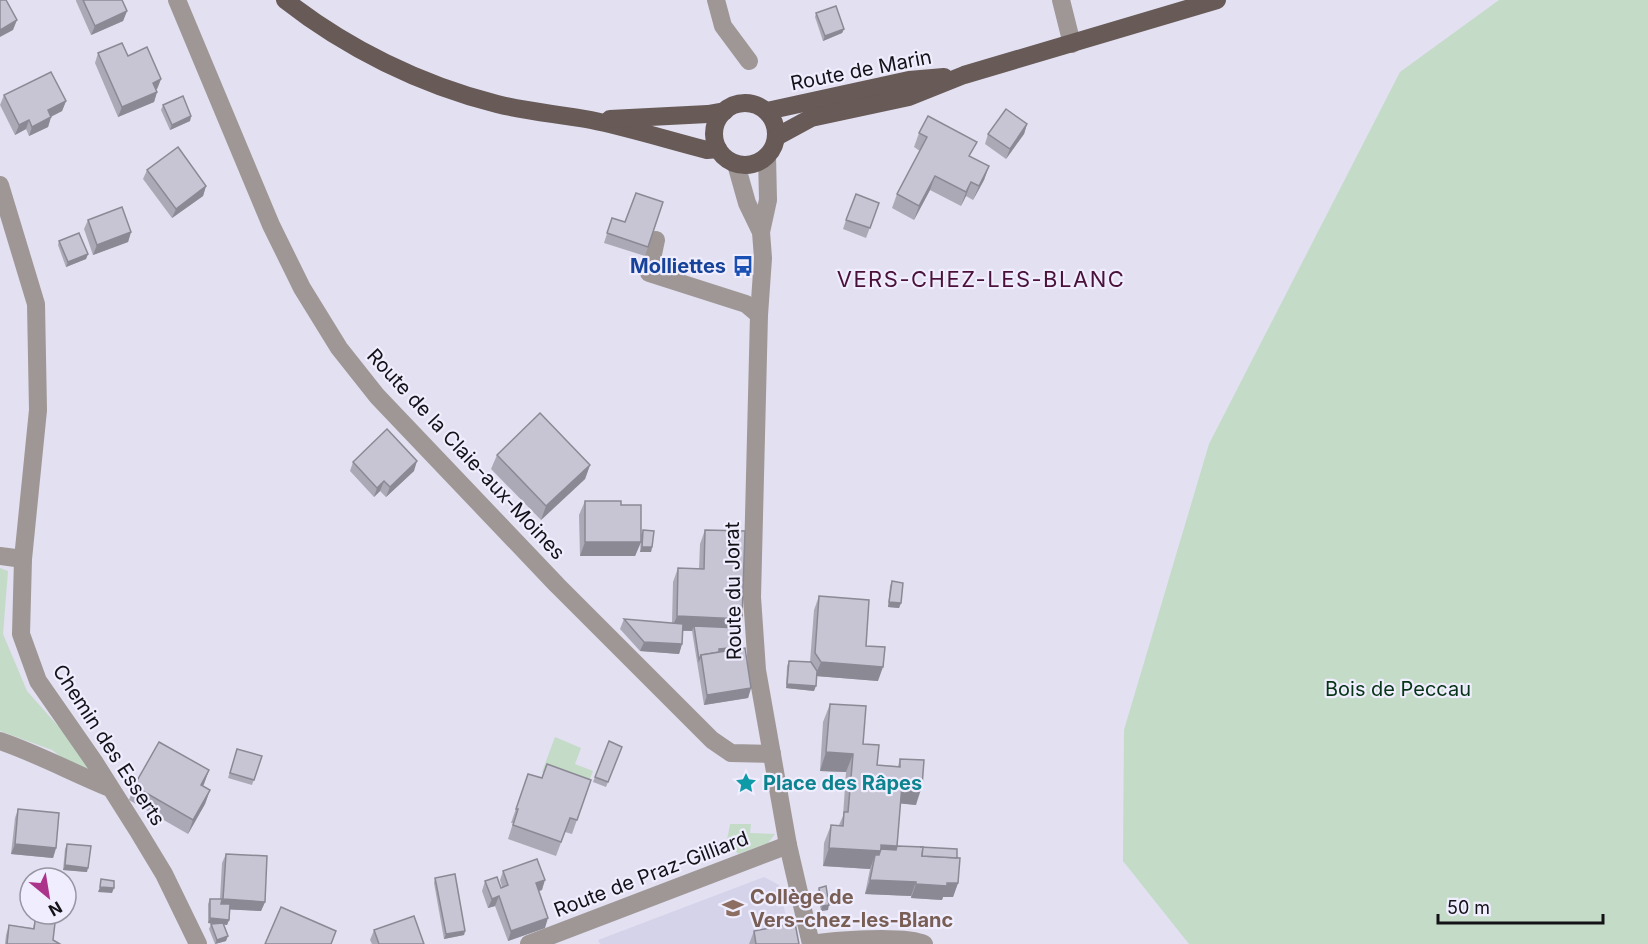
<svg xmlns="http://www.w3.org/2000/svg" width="1648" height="944" font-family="Inter,sans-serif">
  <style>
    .built { fill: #d5d3ea }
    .green { fill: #c3dbc7 }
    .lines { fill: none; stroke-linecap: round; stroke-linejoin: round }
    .minor { stroke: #9f9795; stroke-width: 18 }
    .major { stroke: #675a57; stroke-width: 18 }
    .wall { fill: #aba9b6 }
    .shaded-wall { fill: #8b8994 }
    .building { fill: #c7c4d4; stroke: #8b8994; stroke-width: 1.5 }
    .labels { text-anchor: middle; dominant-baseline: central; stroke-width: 4.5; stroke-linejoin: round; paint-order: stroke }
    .street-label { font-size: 20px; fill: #131217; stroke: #efedfe }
    .transit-label { font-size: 20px; font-weight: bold; fill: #164399; stroke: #efedfe; text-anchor: end }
    .park-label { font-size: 20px; fill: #063416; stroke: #efedfe }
    .culture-label { font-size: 20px; font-weight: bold; fill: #0d838f; stroke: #efedfe; text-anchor: start }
    .education-label { font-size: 20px; font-weight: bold; fill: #785e54; stroke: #efedfe; text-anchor: start }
    .quarter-label { font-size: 22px; letter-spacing: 1.5px; fill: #4a113a; stroke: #efedfe }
  </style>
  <rect width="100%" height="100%" fill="#e2e0f1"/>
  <path class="built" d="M764,877L779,885L792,944H600L598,940Z"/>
  <g class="green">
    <path d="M1499,0H1648V944H1189L1123,861L1124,730L1209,444L1400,72Z"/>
    <path d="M0,568L8,571L3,634L27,691L95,768L88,778L52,750L0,731Z"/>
    <path d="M555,737L581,748L575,764L593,771L586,789L542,772Z"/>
    <path d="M730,824H751L750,833L775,834L768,843L738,854L727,840Z"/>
  </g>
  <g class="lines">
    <g class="minor">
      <path d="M177,0L271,225L302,288L339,348L377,396L557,585L712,740L731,753L772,754"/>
      <path d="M716,0L723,26L749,61"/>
      <path d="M1061,0L1072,44"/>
      <path d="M736,164L747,203L761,232L763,258L759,315L752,597L757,670L788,845L811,944"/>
      <path d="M0,185L36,304L38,410L23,559L21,634L38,681L95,763L138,831L164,874L198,944"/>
      <path d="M761,232L768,200L767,156"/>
      <path d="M656,240L649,273L746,304L759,315"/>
      <path d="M0,556L23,559"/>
      <path d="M0,741C38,754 73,773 110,788"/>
      <path d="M529,944L788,845"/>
      <path d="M811,944C833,940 906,935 924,944"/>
    </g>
    <g class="major">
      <path d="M285,0C346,48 421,85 497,104C528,112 560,114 591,120C630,128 668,140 707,150L718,149"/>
      <circle cx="745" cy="134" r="31"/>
      <path d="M767,111L909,80L944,77"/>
      <path d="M610,119L708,114L725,111"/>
      <path d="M776,137L811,118L909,97L964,75L1217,0"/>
    </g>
  </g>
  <g class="wall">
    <path d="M76,0H122L127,11L123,21L91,35L76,1Z"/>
    <path d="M816,13L844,29L842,33L823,41L815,17Z"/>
    <path d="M98,53L128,56L161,79L157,89H156L157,92L154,102L118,117L95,63Z"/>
    <path d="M4,95L66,101L62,111L51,117L48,127L29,136L26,129L15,135L0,105Z"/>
    <path d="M163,105L191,116L190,121L170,130L161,110Z"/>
    <path d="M1027,124L1024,134L1006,159L985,144L988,134Z"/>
    <path d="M919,133L971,157L989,166L984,180L973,200L966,196L961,206L930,190L914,220L892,208L897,194L920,151L914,147Z"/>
    <path d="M147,170L206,186L203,196L172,218L143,179Z"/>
    <path d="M663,202L645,256L604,243L612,218L625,222Z"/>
    <path d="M879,203L866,238L843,229L846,220Z"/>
    <path d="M88,220L131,232L128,242L93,255L84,229Z"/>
    <path d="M59,241L88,254L86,259L66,267L58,245Z"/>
    <path d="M497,455L590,465L585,479L541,520L491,469Z"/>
    <path d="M353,462L414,471L386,497L380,491L374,497L350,471Z"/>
    <path d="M585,501L621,505L641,542L635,556H580L579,515Z"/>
    <path d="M643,530L652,547L651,552H640L641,535Z"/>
    <path d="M705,530L739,628L740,649L751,688L748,698L704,705L692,631H683L682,644L679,654L640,651L620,629L624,619L672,623L673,582L678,568L699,569L700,544Z"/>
    <path d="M892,581L901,603L899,608L888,607L890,586Z"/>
    <path d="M819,596L866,646L878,681L817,676L814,691L786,688L787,666L789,661L810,662L814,610Z"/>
    <path d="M830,704L863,744L877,765L898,766L900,759L916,805L900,803L897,846L957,858L958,883L953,897H943L942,900L911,898V896L865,894L870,869L823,866L824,843L831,825H839L843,816L846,772L820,771L823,722Z"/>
    <path d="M609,741L622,747L606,787L593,782Z"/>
    <path d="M237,749L262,756L252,785L228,778Z"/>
    <path d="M209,770L203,786L210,790L205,804L188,834L129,800L134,786Z"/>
    <path d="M528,774L542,778L591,780L572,834L565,832L556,856L508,839L513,823H511Z"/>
    <path d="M18,809L56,848L53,858L11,854L15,818Z"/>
    <path d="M67,844L87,872L63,870L65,849Z"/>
    <path d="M226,854L265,902L261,911L230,909L229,920L227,925L224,924L226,941L215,944L209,929L211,924H217L208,923V904L210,899H220L222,863Z"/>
    <path d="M503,871L542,890L538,891L545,928L508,941L495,906L488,908L482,891L485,881L501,888L502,887L500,880Z"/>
    <path d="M435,878L465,931L464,935L444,939L434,883Z"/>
    <path d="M819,888L828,910L821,911L817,892Z"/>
    <path d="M35,921L53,940L60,944H5L6,935L9,925L33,928Z"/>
    <path d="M374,930L424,944H372L370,940Z"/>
    <path d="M754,931L799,944H749Z"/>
  </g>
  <g class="shaded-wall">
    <path d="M127,11L123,21L91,35L95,26Z"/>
    <path d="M17,20L13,30L0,37V30Z"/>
    <path d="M844,29L842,33L823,41L825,36Z"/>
    <path d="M161,79L157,89L150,92L153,83Z"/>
    <path d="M157,92L154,102L118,117L122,107Z"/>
    <path d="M66,101L62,111L44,120L48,110Z"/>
    <path d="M191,116L190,121L170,130L172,125Z"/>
    <path d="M51,117L48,127L29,136L32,127Z"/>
    <path d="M29,120L26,129L15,135L19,125Z"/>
    <path d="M1027,124L1024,134L1006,159L1010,149Z"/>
    <path d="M989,166L984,180L973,200L979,186Z"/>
    <path d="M935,176L930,190L914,220L919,206Z"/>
    <path d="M971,182L966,196L961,206L966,192Z"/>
    <path d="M206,186L203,196L172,218L176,209Z"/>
    <path d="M131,232L128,242L93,255L97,245Z"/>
    <path d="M88,254L86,259L66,267L68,262Z"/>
    <path d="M417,461L414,471L386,497L390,487Z"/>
    <path d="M590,465L585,479L541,520L546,506Z"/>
    <path d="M384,481L380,491L374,497L377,488Z"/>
    <path d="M585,542H641L635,556H580Z"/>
    <path d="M642,547H652L651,552H640Z"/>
    <path d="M889,602L901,603L899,608L888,607Z"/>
    <path d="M677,616L742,619L737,633L694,626L692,631L671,630Z"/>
    <path d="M644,642L682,644L679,654L640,651Z"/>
    <path d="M741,647L739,652L717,654L719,649Z"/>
    <path d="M821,662L883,667L878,681L815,676Z"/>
    <path d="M787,684L816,686L814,691L786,688Z"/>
    <path d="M751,688L748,698L704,705L707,695Z"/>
    <path d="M826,752L853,754L846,772L820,771Z"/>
    <path d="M209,770L204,784L196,799L201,785Z"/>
    <path d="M902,785L922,786L916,805L895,803Z"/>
    <path d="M210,790L205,804L188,834L193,820Z"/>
    <path d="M15,844L56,848L53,858L11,854Z"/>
    <path d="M881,845L897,846L890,864L875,855L870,869L823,866L829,848Z"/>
    <path d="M65,865L88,868L87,872L63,870Z"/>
    <path d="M545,880L542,890L532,893L536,883Z"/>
    <path d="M870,880L916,882L911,896L865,894Z"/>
    <path d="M947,883H958L953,897H943L942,900L911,898L916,884Z"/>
    <path d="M100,887L114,888L112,893L98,892Z"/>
    <path d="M499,896L495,906L488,908L492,899Z"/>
    <path d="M223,899L265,902L261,911L219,909Z"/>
    <path d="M829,905L828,910L821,911L822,906Z"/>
    <path d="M210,918L229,920L227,925L208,923Z"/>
    <path d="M548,918L545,928L508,941L511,931Z"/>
    <path d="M465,931L464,935L444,939L446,934Z"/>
    <path d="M228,936L226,941L215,944L217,940Z"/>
  </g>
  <g class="building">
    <path d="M0,0H6L17,20L0,30Z"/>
    <path d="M83,0H122L127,11L95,26Z"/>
    <path d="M836,6L844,29L825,36L816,13Z"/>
    <path d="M122,43L128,56L147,47L161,79L153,83L157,92L122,107L98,53Z"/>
    <path d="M51,72L66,101L48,110L51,117L32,127L29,120L19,125L4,95Z"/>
    <path d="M183,96L191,116L172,125L163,105Z"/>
    <path d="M1006,109L1027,124L1010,149L988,134Z"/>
    <path d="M928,116L977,142L969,156L989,166L979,186L971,182L966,192L935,176L919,206L897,194L927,137L919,133Z"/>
    <path d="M178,147L206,186L176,209L147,170Z"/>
    <path d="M636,193L663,202L648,247L607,233L612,218L625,222Z"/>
    <path d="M856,194L879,203L870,228L846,220Z"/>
    <path d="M122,207L131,232L97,245L88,220Z"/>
    <path d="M79,233L88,254L68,262L59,241Z"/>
    <path d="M540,413L590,465L546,506L497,455Z"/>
    <path d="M387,429L417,461L390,487L384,481L377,488L353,462Z"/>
    <path d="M585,501H621V505H641V542H585Z"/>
    <path d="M643,530L654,531L652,547H642Z"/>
    <path d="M705,530L745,531L742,619L677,616L678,568L704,569Z"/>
    <path d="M892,581L903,583L901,603L889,602Z"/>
    <path d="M819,596L869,600L866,646L885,647L883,667L821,662L815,653Z"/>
    <path d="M624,619L683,624L682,644L644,642Z"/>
    <path d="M694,626L739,628L741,647L719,649V652L701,655L699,660Z"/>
    <path d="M745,648L751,688L707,695L701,655Z"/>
    <path d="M789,661L811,662L817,671L816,686L787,684Z"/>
    <path d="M830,704L866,706L863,744L879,745L877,765L900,767V759L924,760L922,786L902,785L897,846L881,845V851L829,848L831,825L843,826L844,812H848L853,754L826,752Z"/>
    <path d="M609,741L622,747L608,782L595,777Z"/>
    <path d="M159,742L209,770L201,785L210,790L193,820L134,786Z"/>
    <path d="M237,749L262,756L254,780L230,773Z"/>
    <path d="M547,764L591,780L577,820L570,818L561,842L513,825L518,809H516L528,774L542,778Z"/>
    <path d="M18,809L59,813L56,848L15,844Z"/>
    <path d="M67,844L91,846L88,868L65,865Z"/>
    <path d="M897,846L923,847L922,856L960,858L958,883H947V886L916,884V882L870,880L875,855H879L881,849L896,850Z"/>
    <path d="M920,847L957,849V858L922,856L923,847Z"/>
    <path d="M226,854L267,856L265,902L223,899Z"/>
    <path d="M537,859L545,880L536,883L548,918L511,931L499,896L492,899L485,881L497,877L501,888L508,885L503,871Z"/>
    <path d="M455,874L465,931L446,934L435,878Z"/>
    <path d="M101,879L114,881V888L100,887Z"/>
    <path d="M826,886L829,905L822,906L819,888Z"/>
    <path d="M210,899H222L221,904H230L229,920L210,918Z"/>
    <path d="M281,907L336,931L331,944H265Z"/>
    <path d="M414,916L424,944H379L374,930Z"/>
    <path d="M35,921L55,923L53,940L60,944H7L9,925L34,929Z"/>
    <path d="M223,923L228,936L217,940L211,924Z"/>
    <path d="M795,923L799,944H756L754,931Z"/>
  </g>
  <defs>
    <symbol id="bus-bare" viewBox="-9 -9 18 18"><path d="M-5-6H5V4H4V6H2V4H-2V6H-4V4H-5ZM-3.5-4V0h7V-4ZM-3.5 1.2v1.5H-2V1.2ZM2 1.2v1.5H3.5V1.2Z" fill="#1a4fb4" stroke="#efedfe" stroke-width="2.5" paint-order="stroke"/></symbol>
    <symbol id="sight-bare" viewBox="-9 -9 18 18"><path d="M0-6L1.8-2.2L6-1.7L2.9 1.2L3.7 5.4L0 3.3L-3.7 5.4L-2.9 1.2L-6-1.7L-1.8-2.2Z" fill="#0f9aa8" stroke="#efedfe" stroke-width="2.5" paint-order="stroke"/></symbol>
    <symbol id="school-bare" viewBox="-9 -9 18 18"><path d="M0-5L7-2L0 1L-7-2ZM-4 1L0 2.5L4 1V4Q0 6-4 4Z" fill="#8d6e63" stroke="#efedfe" stroke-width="2.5" paint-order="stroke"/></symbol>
  </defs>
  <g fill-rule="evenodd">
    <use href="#bus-bare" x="728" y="251" width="30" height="30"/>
    <use href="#sight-bare" x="731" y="768" width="30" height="30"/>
    <use href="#school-bare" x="718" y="893" width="30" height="30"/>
  </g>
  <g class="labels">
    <g class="street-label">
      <text transform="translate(861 70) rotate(-11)">Route de Marin</text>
      <text transform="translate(466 454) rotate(47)">Route de la Claie-aux-Moines</text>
      <text transform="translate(733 591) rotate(-91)">Route du Jorat</text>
      <text transform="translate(109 745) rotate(57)">Chemin des Esserts</text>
      <text transform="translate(651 874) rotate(-21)">Route de Praz-Gilliard</text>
    </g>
    <g class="transit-label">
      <text x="726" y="266">Molliettes</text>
    </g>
    <g class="park-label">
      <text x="1398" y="689">Bois de Peccau</text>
    </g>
    <g class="culture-label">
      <text x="763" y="783">Place des Râpes</text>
    </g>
    <g class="education-label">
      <text x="750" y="897">Collège de<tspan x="750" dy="23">Vers-chez-les-Blanc</tspan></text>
    </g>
    <g class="quarter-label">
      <text x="981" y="279">VERS-CHEZ-LES-BLANC</text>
    </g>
  </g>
  <g transform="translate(48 896) rotate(150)"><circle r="28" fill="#efedfe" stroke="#9795a2" stroke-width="1.5"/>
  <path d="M0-4.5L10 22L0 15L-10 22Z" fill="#ab348a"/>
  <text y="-9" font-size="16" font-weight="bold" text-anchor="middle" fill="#131217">N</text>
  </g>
  <path d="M1438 914v9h165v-9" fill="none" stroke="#131217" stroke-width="3"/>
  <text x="1447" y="914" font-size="18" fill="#131217" stroke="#efedfe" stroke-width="4.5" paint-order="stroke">50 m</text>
</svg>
